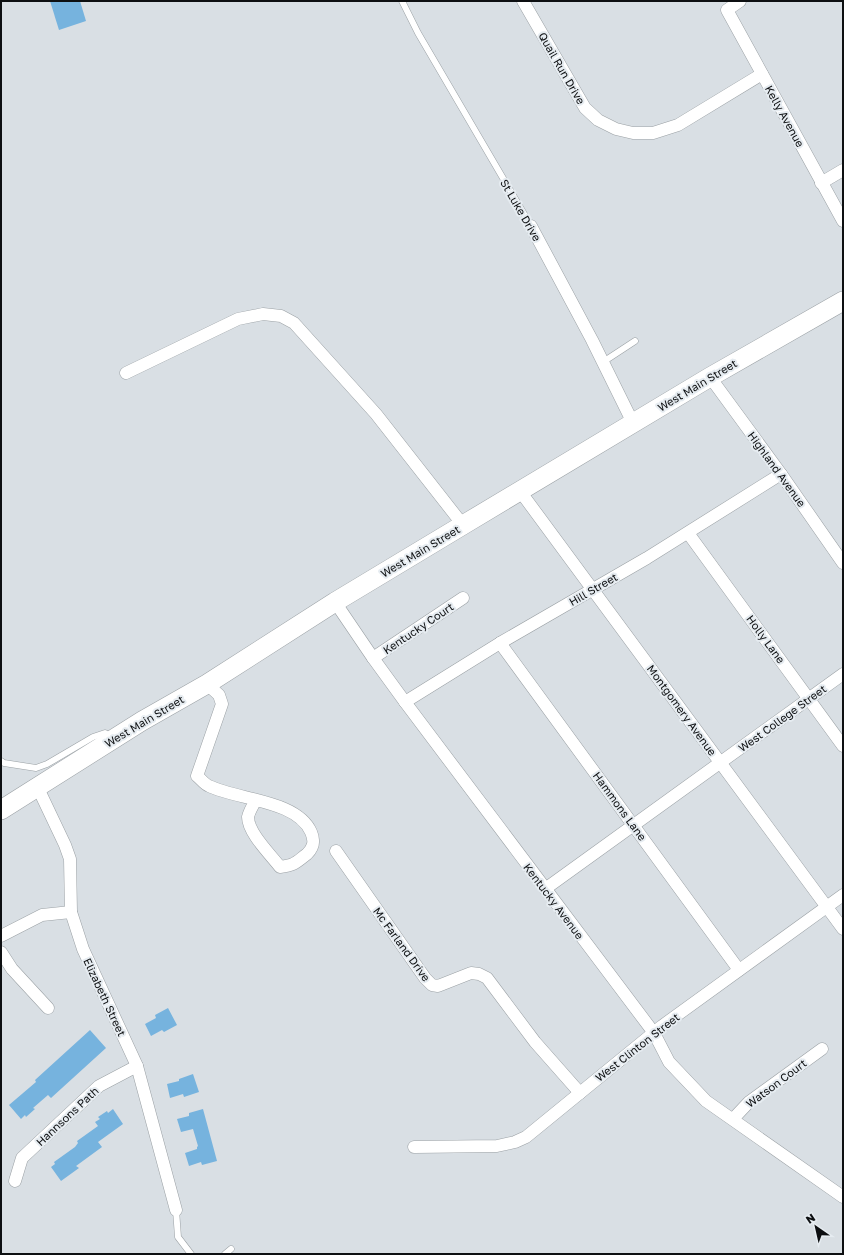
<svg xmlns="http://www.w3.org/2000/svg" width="844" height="1255" font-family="'Golos Text',sans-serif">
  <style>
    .building { fill: #76b3de }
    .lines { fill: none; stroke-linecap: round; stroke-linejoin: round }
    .lane-casing { stroke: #9ba1a5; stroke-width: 7 }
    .street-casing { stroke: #9ba1a5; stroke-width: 13 }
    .primary-casing { stroke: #9ba1a5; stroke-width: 20 }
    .lane { stroke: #fff; stroke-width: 6 }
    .street { stroke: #fff; stroke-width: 12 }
    .primary { stroke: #fff; stroke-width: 19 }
    .labels { text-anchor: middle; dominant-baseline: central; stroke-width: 4; stroke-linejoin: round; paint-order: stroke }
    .street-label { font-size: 11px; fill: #0d0f11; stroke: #e6ecf1 }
  </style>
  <rect width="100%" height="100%" fill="#d9dfe4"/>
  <g class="building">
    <path d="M50,1H80L86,21L59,30Z"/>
    <path d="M168,1008L177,1025L164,1032L162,1030L151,1036L145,1024L156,1018L155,1015Z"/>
    <path d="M90,1030L106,1048L51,1098L48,1095L33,1108L35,1109L26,1117L25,1115L21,1119L9,1105L36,1082L35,1080Z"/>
    <path d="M193,1074L199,1092L184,1097L183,1094L170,1098L167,1084L179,1081V1079Z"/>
    <path d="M113,1109L123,1124L98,1142L102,1147L76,1166L79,1168L61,1181L51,1167L55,1164L54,1162L75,1147L78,1143L77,1141L98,1126L95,1122L100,1119L98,1117L107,1111L108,1113Z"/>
    <path d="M203,1109L217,1161L202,1165L201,1162L189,1166L185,1153L197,1149V1147L198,1146L193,1129L181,1132L177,1119L189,1116V1113Z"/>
  </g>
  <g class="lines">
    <defs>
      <g id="lane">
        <path d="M402,1L418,33L531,226"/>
        <path d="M603,362L635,341"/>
        <path d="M1,761L4,763L36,768L47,764L93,737L105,733L111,737"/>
        <path d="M176,1210L178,1237L191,1254"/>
        <path d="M225,1254L231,1249"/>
      </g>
      <g id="street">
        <path d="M523,1L585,108L598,120L616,129L633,133H653L678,125L762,74"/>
        <path d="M740,1L727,10L843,221"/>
        <path d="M821,183L843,170"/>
        <path d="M531,226L592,340L633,423"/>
        <path d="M126,373L238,319L263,314L281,316L294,323L376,414L463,525"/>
        <path d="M710,377L781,474L843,563"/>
        <path d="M520,491L843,929"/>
        <path d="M688,533L843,746"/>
        <path d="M335,602L373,658L405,702L654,1033L669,1062L706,1101L843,1197"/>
        <path d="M500,643L739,970"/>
        <path d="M373,658L463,598"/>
        <path d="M207,684L219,695L222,704L197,776C201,779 204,784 209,786C238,800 297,800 311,832C315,841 314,847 307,854C295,863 295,865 280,867C271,855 248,833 248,817C249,812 253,805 256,800"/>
        <path d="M405,702L500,643L647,558L781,474"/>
        <path d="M37,786L65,845L70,859L71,912L83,949L137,1066L176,1210"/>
        <path d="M336,851L425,978L432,985L438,986L471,973L479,974L487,978L535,1042L580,1093"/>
        <path d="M545,889L843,674"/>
        <path d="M1,936L42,915L71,912"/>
        <path d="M1,952L12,969L48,1008"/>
        <path d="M733,1119L749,1102L822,1049"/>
        <path d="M414,1147L497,1146L515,1142L526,1137L662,1026L843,895"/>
        <path d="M15,1181L22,1158L99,1086L137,1066"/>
      </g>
      <path id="primary" d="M1,810L142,721L207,684L335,602L463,525L710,377L843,301"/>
    </defs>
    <use href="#lane" class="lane-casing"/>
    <use href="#street" class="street-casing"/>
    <use href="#primary" class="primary-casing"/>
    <use href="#lane" class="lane"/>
    <use href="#street" class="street"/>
    <use href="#primary" class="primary"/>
  </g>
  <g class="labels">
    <g class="street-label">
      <text transform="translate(562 68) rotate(60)">Quail Run Drive</text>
      <text transform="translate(785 116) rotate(61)">Kelly Avenue</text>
      <text transform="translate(521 210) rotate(60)">St Luke Drive</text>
      <text transform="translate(697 385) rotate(-31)">West Main Street</text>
      <text transform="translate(777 469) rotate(54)">Highland Avenue</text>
      <text transform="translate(420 551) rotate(-31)">West Main Street</text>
      <text transform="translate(593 589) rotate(-30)">Hill Street</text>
      <text transform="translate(418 628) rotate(-34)">Kentucky Court</text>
      <text transform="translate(766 639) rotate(54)">Holly Lane</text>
      <text transform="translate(682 710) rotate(54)">Montgomery Avenue</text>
      <text transform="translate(782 718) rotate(-36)">West College Street</text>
      <text transform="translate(144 721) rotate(-31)">West Main Street</text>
      <text transform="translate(620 806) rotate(54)">Hammons Lane</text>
      <text transform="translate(554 901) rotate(53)">Kentucky Avenue</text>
      <text transform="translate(402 944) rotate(54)">Mc Farland Drive</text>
      <text transform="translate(105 997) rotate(65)">Elizabeth Street</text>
      <text transform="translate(637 1047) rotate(-38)">West Clinton Street</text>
      <text transform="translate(776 1083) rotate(-37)">Watson Court</text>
      <text transform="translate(67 1116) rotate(-43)">Hannsons Path</text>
    </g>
  </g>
  <rect width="844" height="1255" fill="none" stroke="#0d0f11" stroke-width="4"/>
  <g transform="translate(816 1227) rotate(326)" stroke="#e6ecf1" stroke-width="3" paint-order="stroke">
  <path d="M0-3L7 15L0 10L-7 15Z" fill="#0d0f11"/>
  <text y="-6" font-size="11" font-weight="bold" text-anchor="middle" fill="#0d0f11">N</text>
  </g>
</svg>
